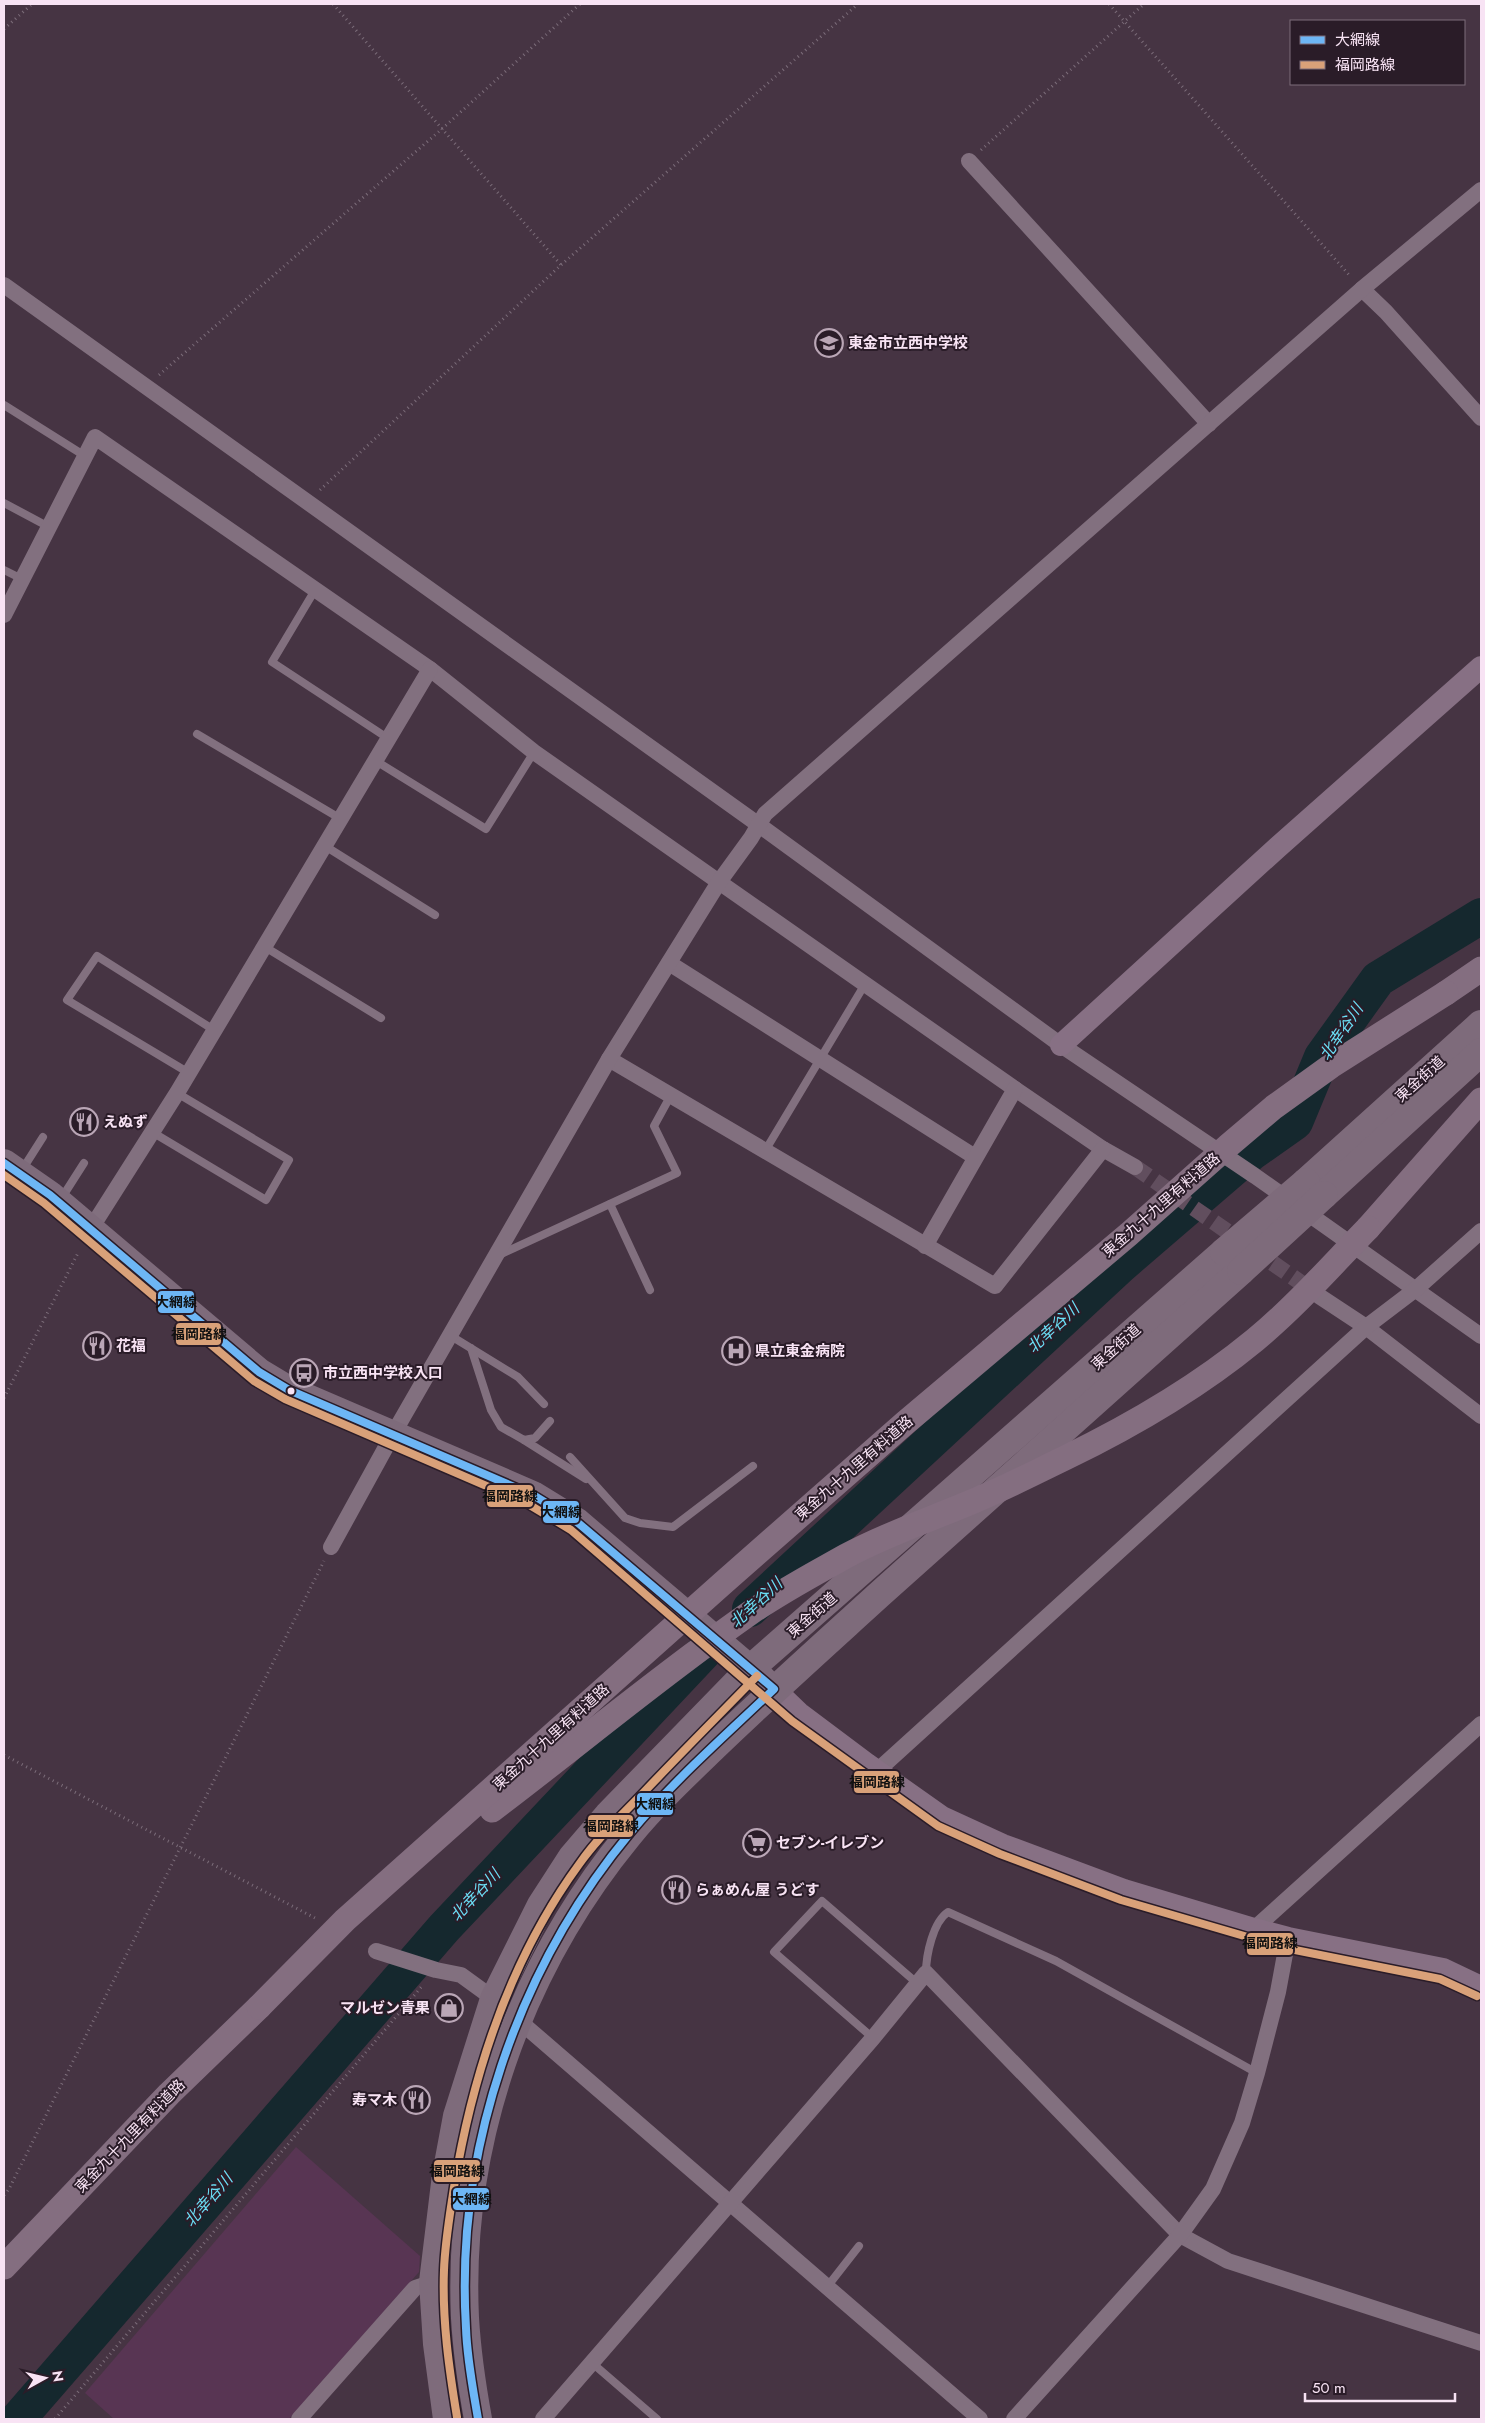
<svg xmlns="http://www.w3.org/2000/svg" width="1485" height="2423" font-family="Jost,'Noto Sans JP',sans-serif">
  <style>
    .built { fill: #583553 }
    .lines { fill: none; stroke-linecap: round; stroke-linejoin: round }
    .river { stroke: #15282e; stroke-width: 36 }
    .street-tunnel { stroke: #614e5e; stroke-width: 16; stroke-dasharray: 16 8; stroke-linecap: butt }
    .path { stroke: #7c6d7a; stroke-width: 3; stroke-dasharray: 1 4; stroke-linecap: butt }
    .lane { stroke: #82707f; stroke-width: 8 }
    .street { stroke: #82707f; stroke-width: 16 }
    .secondary { stroke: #877084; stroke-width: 22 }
    .primary { stroke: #846e80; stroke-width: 25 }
    .highway { stroke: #7e6b7b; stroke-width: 28 }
    .primary-bridge { stroke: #846e80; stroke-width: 25 }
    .highway-bridge { stroke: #7e6b7b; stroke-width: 28 }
    .bus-1-casing { stroke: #2a1c28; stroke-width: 11 }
    .bus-2-casing { stroke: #2a1c28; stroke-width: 11 }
    .bus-1 { stroke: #6db6f5; stroke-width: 8 }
    .bus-2 { stroke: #d9a179; stroke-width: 8 }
    .bus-dot { fill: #f8e3f4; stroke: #2a1c28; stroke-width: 2 }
    .labels { text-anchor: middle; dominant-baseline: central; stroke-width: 4; stroke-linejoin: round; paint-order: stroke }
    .poi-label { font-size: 15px; font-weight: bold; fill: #f8e3f4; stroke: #2a1c28; text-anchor: start }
    .street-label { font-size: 15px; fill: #f8e3f4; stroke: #2a1c28 }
    .water-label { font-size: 16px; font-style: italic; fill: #6bdff6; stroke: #2a1c28 }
    .line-badge { stroke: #2a1c28; stroke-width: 2 }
    .pale-badge-label { font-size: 14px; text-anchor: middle; font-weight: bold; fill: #111 }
  </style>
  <rect width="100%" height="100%" fill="#463443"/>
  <path class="built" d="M296,2147L420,2256L419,2272L289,2419H114L85,2393Z"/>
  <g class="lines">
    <g class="river">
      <path d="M750,1609L1121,1265L1251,1153L1295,1122L1322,1057L1378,979L1481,916"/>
      <path d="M18,2419L444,1928L704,1652"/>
    </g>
    <path class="street-tunnel" d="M1135,1167L1317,1294"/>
    <g class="path">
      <path d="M333,4L561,265"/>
      <path d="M1109,4L1351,277"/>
      <path d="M4,29L32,4"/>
      <path d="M981,150L1144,4"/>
      <path d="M159,375L443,128L580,4"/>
      <path d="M320,490L561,265L858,4"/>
      <path d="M4,1398L79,1251"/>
      <path d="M4,1755L315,1918"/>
      <path d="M4,2195L9,2189L324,1561"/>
      <path d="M55,2419L423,1985"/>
    </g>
    <g class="lane">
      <path d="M4,405L85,456"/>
      <path d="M4,503L49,527"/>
      <path d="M4,570L22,579"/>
      <path d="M315,590L272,662L389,739"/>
      <path d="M197,734L341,819"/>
      <path d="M376,761L486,829L534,752"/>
      <path d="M325,846L435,915"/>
      <path d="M265,947L381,1018"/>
      <path d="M189,1073L67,1000L97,956L214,1030"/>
      <path d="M152,1132L266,1200L289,1160L177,1093"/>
      <path d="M765,1151L865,984"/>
      <path d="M22,1170L43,1137"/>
      <path d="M61,1199L84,1163"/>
      <path d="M610,1204L650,1290"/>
      <path d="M499,1255L677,1173L654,1126L671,1095"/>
      <path d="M451,1336L518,1377L544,1404"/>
      <path d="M471,1348L491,1410L501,1427L524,1440L535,1438L550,1421"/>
      <path d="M524,1440L586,1479"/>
      <path d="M570,1457L625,1518L640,1523L673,1527L753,1466"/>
      <path d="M926,1973C926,1955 933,1922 948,1912L1056,1961L1257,2073"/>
      <path d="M873,2038L774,1952L822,1901L918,1984"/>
      <path d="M827,2287L859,2246"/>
      <path d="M591,2362L657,2419"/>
    </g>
    <g class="street">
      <path d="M969,161L1209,424"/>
      <path d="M4,285L759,825L1061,1045L1255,1176L1481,1336"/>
      <path d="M1362,289L1386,312L1481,418"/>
      <path d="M4,615L95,437L430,669L534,752L719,882L1015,1089L1103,1149L1135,1167"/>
      <path d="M669,963L975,1157"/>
      <path d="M609,1059L995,1286L1103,1149"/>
      <path d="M90,1230L177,1093L430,669"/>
      <path d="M925,1246L1015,1089"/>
      <path d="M1319,1296L1366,1327L1481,1416"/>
      <path d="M331,1547L392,1436L609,1059L719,882L751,838L765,814L1362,289L1481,190"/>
      <path d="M877,1771L1366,1327L1416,1289L1481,1231"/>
      <path d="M1254,1929L1481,1724"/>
      <path d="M376,1951L436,1970L461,1975L494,1999"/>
      <path d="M517,2019L980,2419"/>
      <path d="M299,2419L415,2288L433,2282"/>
      <path d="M543,2419L873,2038L926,1973L1180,2235L1228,2261L1481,2343"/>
      <path d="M1014,2419L1180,2235L1213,2189L1242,2123L1257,2073L1278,1992L1288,1938"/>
    </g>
    <g class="secondary">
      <path d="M1061,1045L1278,847L1481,667"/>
      <path d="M774,1689L799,1713L867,1764L942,1817L1003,1845L1124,1890L1254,1929L1288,1938L1443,1969L1481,1987"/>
    </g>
    <g class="primary">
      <path d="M1446,993L1481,969"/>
      <path d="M1368,1228L1481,1100"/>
      <path d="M4,2267L169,2094L259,2007"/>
    </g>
    <g class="highway">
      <path d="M4,1163L50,1195L259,1372L289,1390L533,1495L577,1522L763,1680"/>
      <path d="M1306,1182L1481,1024"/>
      <path d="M1324,1195L1481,1052"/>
      <path d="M447,2419L437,2344L433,2282L446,2175L457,2116L494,1999L541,1905L572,1857L608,1815L750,1669L1224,1252"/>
      <path d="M478,2419C472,2386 467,2352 465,2318C457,2144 518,1970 628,1836C654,1804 685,1775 714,1747C769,1694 825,1644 881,1593C1001,1486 1121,1379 1241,1271"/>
    </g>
    <g class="primary-bridge">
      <path d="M492,1810C578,1745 661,1675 750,1613C780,1592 814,1574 846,1556C890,1532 938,1517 983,1497C1011,1485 1038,1471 1065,1458C1131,1426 1198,1387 1255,1340C1296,1306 1331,1266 1368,1228"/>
      <path d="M259,2007L345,1920L723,1583L905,1423L1129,1234L1228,1146L1274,1107L1331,1066L1446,993"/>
    </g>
    <g class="highway-bridge">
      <path d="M1224,1252L1306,1182"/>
      <path d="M1241,1271L1324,1195"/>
    </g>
    <defs>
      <path id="bus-1" d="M4,1163L50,1195L259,1372L289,1390L533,1495L577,1522L774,1689C725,1736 673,1781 630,1833C517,1969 455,2152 466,2328C467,2359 473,2389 478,2419"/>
      <g id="bus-2">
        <path d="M4,1175L44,1203L254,1381L285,1399L528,1504L571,1530L792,1721L938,1826L1000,1854L1121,1900L1285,1948L1440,1979L1477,1996"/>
        <path d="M457,2417C449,2369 442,2319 444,2270C445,2242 450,2214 454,2187C473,2072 511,1957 580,1863C599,1836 623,1814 645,1791C682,1752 720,1714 757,1676"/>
      </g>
    </defs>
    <use href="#bus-1" class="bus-1-casing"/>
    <use href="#bus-2" class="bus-2-casing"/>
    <use href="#bus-1" class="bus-1"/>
    <use href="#bus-2" class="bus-2"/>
  </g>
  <defs>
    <symbol id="school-ring" viewBox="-11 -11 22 22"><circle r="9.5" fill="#2a1c28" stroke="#baa6b6" stroke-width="1.5"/><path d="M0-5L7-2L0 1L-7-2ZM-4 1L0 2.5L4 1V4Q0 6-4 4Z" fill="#baa6b6"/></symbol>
    <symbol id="restaurant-ring" viewBox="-11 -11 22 22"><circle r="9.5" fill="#2a1c28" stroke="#baa6b6" stroke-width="1.5"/><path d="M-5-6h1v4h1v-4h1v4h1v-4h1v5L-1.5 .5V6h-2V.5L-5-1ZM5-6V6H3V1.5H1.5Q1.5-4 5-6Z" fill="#baa6b6"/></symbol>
    <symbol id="hospital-ring" viewBox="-11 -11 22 22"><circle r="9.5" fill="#2a1c28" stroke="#baa6b6" stroke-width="1.5"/><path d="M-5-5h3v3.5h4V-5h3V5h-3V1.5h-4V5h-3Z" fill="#baa6b6"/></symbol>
    <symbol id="bus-ring" viewBox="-11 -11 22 22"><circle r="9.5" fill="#2a1c28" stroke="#baa6b6" stroke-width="1.5"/><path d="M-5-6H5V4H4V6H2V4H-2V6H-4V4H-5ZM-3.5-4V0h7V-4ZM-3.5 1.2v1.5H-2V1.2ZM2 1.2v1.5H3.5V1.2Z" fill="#baa6b6"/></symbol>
    <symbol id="supermarket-ring" viewBox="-11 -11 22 22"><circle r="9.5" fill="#2a1c28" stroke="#baa6b6" stroke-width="1.5"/><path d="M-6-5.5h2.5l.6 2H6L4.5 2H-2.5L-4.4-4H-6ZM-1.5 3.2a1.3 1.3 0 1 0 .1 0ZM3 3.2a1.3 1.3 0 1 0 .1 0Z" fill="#baa6b6"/></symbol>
    <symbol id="shop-ring" viewBox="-11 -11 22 22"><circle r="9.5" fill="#2a1c28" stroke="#baa6b6" stroke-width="1.5"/><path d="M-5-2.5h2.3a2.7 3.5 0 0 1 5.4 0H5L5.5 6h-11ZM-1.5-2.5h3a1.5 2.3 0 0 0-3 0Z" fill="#baa6b6"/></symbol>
  </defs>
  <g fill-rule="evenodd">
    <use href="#school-ring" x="813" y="327" width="32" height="32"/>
    <use href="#restaurant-ring" x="68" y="1106" width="32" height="32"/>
    <use href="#restaurant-ring" x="81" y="1330" width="32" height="32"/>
    <use href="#hospital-ring" x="720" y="1335" width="32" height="32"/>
    <use href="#bus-ring" x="288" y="1357" width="32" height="32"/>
    <use href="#supermarket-ring" x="741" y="1827" width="32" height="32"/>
    <use href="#restaurant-ring" x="660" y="1874" width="32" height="32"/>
    <use href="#shop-ring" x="433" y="1992" width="32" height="32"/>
    <use href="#restaurant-ring" x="400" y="2084" width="32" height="32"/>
  </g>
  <circle class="bus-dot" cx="291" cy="1391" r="4.5"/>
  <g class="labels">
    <g class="poi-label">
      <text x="848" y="343">東金市立西中学校</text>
      <text x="103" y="1122">えぬず</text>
      <text x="116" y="1346">花福</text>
      <text x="755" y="1351">県立東金病院</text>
      <text x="323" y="1373">市立西中学校入口</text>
      <text x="776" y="1843">セブン-イレブン</text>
      <text x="695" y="1890">らぁめん屋 うどす</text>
      <text x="430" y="2008" text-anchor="end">マルゼン青果</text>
      <text x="397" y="2100" text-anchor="end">寿マ木</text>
    </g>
    <g class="street-label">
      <text transform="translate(1420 1079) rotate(-42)">東金街道</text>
      <text transform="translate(1161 1205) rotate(-41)">東金九十九里有料道路</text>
      <text transform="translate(1116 1347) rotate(-42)">東金街道</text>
      <text transform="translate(854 1468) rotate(-41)">東金九十九里有料道路</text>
      <text transform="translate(812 1615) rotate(-41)">東金街道</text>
      <text transform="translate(551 1737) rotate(-42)">東金九十九里有料道路</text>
      <text transform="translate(130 2136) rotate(-46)">東金九十九里有料道路</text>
    </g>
    <g class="water-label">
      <text transform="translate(1341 1032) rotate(-56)">北幸谷川</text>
      <text transform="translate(1053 1328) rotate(-43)">北幸谷川</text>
      <text transform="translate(756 1603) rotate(-43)">北幸谷川</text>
      <text transform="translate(475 1895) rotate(-47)">北幸谷川</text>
      <text transform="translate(208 2200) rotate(-49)">北幸谷川</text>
    </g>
  </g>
  <g class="line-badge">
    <rect x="157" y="1290" width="38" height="24" rx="5" fill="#6db6f5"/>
    <rect x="175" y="1322" width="47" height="24" rx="5" fill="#d9a179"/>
    <rect x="486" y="1484" width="48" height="24" rx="5" fill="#d9a179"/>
    <rect x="542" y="1500" width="38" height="24" rx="5" fill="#6db6f5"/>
    <rect x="853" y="1770" width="47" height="24" rx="5" fill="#d9a179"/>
    <rect x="636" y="1792" width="38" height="24" rx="5" fill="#6db6f5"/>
    <rect x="587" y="1814" width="47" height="24" rx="5" fill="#d9a179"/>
    <rect x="1246" y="1932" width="48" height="24" rx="5" fill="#d9a179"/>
    <rect x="433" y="2159" width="48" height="24" rx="5" fill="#d9a179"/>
    <rect x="452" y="2187" width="38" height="24" rx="5" fill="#6db6f5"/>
  </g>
  <g class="pale-badge-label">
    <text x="176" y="1307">大網線</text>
    <text x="199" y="1339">福岡路線</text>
    <text x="510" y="1501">福岡路線</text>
    <text x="561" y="1517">大網線</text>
    <text x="877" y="1787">福岡路線</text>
    <text x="655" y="1809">大網線</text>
    <text x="611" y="1831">福岡路線</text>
    <text x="1270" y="1948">福岡路線</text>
    <text x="457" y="2176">福岡路線</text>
    <text x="471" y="2204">大網線</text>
  </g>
  <rect width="1485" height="2423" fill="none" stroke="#f8e3f4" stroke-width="10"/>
  <rect x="1290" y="20" width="175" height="65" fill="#2a1c28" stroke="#7c6c7a"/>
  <rect x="1300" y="36" width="25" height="8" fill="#6db6f5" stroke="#7c6c7a"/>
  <text x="1335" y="45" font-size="15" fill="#f8e3f4">大網線</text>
  <rect x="1300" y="61" width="25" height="8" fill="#d9a179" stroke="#7c6c7a"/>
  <text x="1335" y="70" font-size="15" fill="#f8e3f4">福岡路線</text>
  <g transform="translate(45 2378) rotate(82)" stroke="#2a1c28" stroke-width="4" paint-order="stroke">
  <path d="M0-4L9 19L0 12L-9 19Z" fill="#f8e3f4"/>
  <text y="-8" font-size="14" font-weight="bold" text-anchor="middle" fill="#f8e3f4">N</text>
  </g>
  <path d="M1305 2393v8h150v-8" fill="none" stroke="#f8e3f4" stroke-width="2.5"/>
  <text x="1312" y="2393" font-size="15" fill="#f8e3f4" stroke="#2a1c28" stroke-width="4" paint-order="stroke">50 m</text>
</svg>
